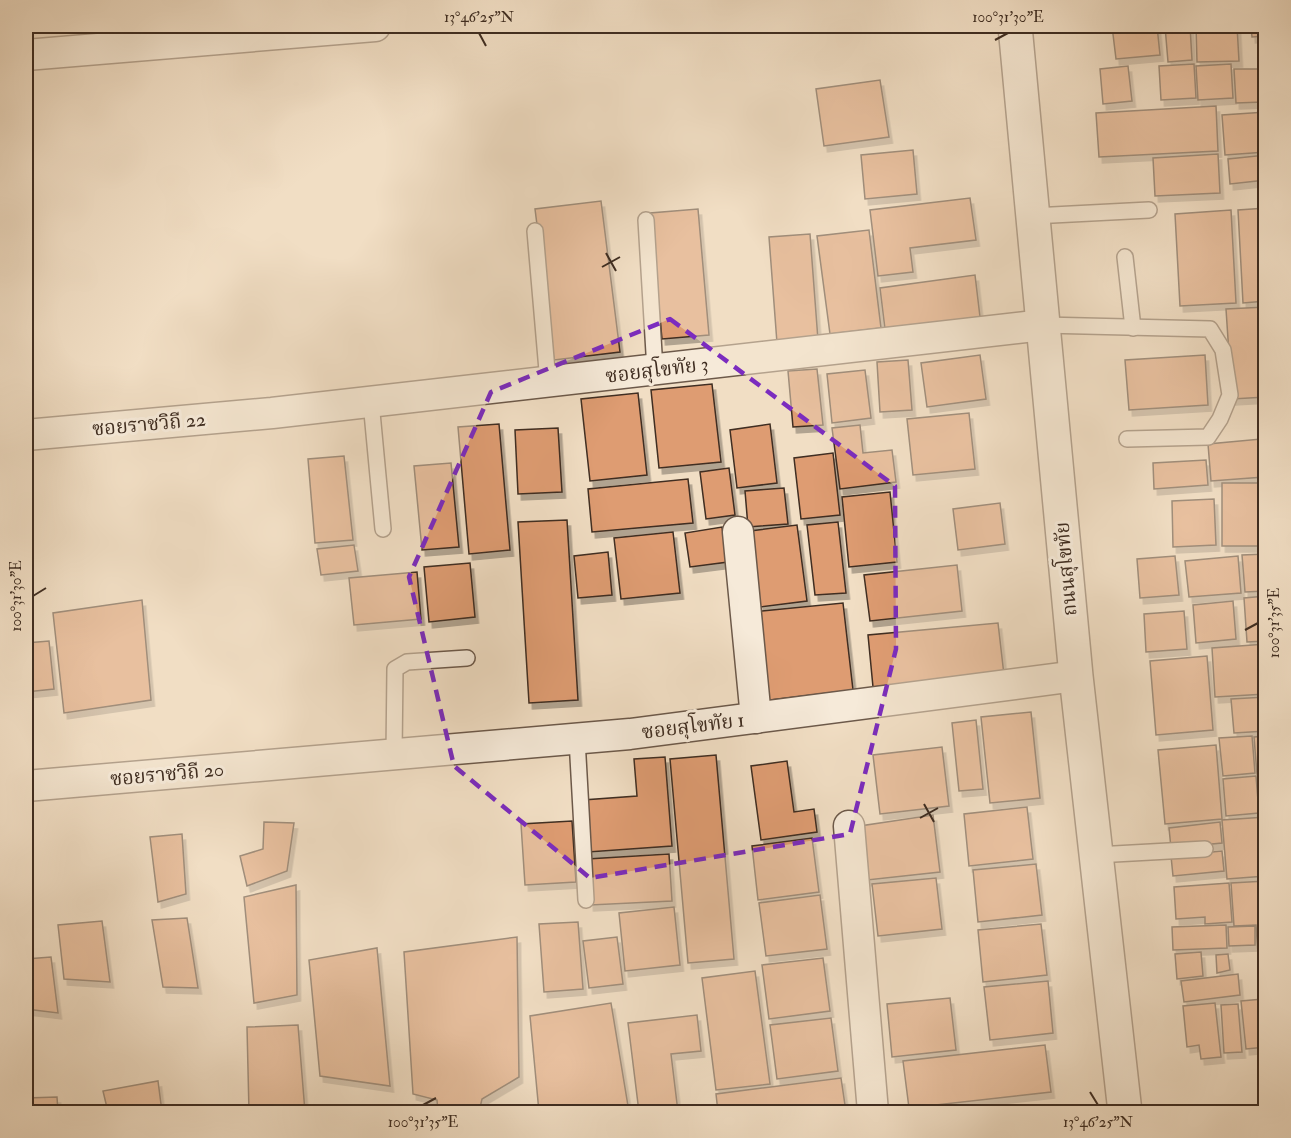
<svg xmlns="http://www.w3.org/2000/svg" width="1291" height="1138" font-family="'IM FELL Double Pica','Noto Serif Thai',serif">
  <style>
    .building { fill: #de9c72; stroke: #3f2d21; stroke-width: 1.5; filter: url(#shadow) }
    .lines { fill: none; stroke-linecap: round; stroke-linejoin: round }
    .service-casing { stroke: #6c594a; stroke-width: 18 }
    .minor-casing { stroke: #6c594a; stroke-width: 33 }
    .tertiary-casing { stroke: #6c594a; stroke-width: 36 }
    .service { stroke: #f6ead9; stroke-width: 15 }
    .minor { stroke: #f6ead9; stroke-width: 30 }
    .tertiary { stroke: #f6ead9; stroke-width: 33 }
    .marked { fill: none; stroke: #7b2cbf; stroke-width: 4.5; stroke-dasharray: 12 8; stroke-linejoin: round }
    .ticks { fill: none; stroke: #3f2d21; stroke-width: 2 }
    .labels { text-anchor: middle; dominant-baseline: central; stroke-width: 6; stroke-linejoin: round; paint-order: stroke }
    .street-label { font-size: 20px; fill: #3f2d21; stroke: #f6ead9 }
    .neatline { fill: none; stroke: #3f2d21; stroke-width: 2 }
    .ticks-label { font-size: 15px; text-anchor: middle; fill: #3f2d21 }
  </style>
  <defs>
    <filter id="shadow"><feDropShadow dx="3.5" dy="6" stdDeviation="0" flood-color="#0004"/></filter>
  </defs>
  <rect width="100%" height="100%" fill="#f1dec4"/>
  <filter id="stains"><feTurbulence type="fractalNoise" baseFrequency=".00333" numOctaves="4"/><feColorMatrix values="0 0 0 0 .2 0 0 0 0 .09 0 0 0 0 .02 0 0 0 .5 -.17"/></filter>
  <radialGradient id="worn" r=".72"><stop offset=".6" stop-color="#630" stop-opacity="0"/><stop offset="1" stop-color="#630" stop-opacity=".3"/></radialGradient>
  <g class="building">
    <path d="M1112,26H1157L1160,55L1116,59Z"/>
    <path d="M1165,26H1190L1192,60L1168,62Z"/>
    <path d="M1196,26H1237L1239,61L1197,62Z"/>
    <path d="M1251,26H1266V36L1252,37Z"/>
    <path d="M1194,64L1196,98L1161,100L1159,66Z"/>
    <path d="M1231,64L1233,98L1198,100L1196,66Z"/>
    <path d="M1128,66L1132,101L1103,104L1100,69Z"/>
    <path d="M1234,69H1262L1263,102L1236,103Z"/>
    <path d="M880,80L889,137L824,146L816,89Z"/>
    <path d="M1216,106L1218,151L1099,157L1096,113Z"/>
    <path d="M1266,112V152L1225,155L1222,115Z"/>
    <path d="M913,150L917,194L865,199L861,155Z"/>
    <path d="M1218,154L1220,193L1155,196L1153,158Z"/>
    <path d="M1266,155V180L1230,184L1228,159Z"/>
    <path d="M970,198L976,240L910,248L913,272L878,276L870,210Z"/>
    <path d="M601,201L620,352L554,360L535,209Z"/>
    <path d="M1266,208V301L1243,303L1238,210Z"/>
    <path d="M698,209L709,335L662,339L650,213Z"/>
    <path d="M1231,210L1236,303L1180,306L1175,214Z"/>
    <path d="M869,230L881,328L830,334L817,236Z"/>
    <path d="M810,234L818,340L777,343L769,237Z"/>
    <path d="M975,275L980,317L885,329L880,288Z"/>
    <path d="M1266,307V397L1232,399L1226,309Z"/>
    <path d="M980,355L986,399L927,407L921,363Z"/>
    <path d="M1205,355L1208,405L1129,410L1125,360Z"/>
    <path d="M908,360L912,410L880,412L877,362Z"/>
    <path d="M817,369L823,425L793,427L788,371Z"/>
    <path d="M865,370L871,418L832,423L827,374Z"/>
    <path d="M712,384L721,462L659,468L651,390Z"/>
    <path d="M638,393L647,475L590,481L581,399Z"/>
    <path d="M969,413L975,469L913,475L907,419Z"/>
    <path d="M499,424L510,550L469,554L458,427Z"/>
    <path d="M770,424L777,483L737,488L730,430Z"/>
    <path d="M860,425L863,453L892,450L896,482L840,489L832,428Z"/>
    <path d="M558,428L562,492L518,494L515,430Z"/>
    <path d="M1261,439L1264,477L1211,481L1208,444Z"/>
    <path d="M833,453L840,515L801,519L794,458Z"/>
    <path d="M344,456L353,540L315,543L308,459Z"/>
    <path d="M1206,460L1208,485L1154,489L1153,463Z"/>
    <path d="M451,463L459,547L422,550L414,466Z"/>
    <path d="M729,468L735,515L706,519L700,472Z"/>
    <path d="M688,479L693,523L592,532L588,489Z"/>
    <rect x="1222" y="483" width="44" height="63"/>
    <path d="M784,488L788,524L748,527L745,491Z"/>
    <path d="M890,492L897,562L849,567L842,497Z"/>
    <path d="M1214,499L1216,545L1173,547L1172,501Z"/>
    <path d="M1000,503L1005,544L958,550L953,509Z"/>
    <path d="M567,520L578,700L529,703L518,522Z"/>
    <path d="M838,522L846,593L815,595L807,525Z"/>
    <path d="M797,525L807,601L760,607L750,531Z"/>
    <path d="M722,527L728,562L690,567L685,533Z"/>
    <path d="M673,532L680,593L621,599L614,538Z"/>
    <path d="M354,545L358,571L321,575L317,549Z"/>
    <path d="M608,552L612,595L578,598L574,556Z"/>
    <path d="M1266,554V591L1245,592L1242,555Z"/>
    <path d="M1175,556L1179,595L1140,598L1137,559Z"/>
    <path d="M1238,556L1241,593L1189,597L1185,561Z"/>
    <path d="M470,563L475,617L429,622L424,567Z"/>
    <path d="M957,565L962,611L870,621L864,575Z"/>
    <path d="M417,572L421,619L354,625L349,578Z"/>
    <path d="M1266,596V641L1247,642L1244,598Z"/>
    <path d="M142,600L151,700L64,713L53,613Z"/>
    <path d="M1233,601L1236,639L1196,643L1193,605Z"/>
    <path d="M843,603L853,690L762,701L752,612Z"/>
    <path d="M1184,611L1187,649L1146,652L1144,614Z"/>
    <path d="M998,623L1004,675L873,687L868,635Z"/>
    <path d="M49,641L54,689L26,692V643Z"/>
    <path d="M1266,644V694L1215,697L1212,648Z"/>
    <path d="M1207,656L1213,730L1156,735L1150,661Z"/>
    <path d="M1266,697V731L1234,733L1231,699Z"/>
    <path d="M1031,712L1040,798L990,803L981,717Z"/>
    <path d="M976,720L983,789L959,791L952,723Z"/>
    <path d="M1252,736L1255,773L1223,776L1219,738Z"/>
    <path d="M1266,736V774H1257L1254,737Z"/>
    <path d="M1216,745L1222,819L1165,824L1158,750Z"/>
    <path d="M942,747L949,806L880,814L873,755Z"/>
    <path d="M716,755L734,959L688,963L670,759Z"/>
    <path d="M665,757L672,846L588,852L583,800L637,796L634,759Z"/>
    <path d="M787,761L794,812L814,809L817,832L761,840L751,766Z"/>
    <path d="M1256,776L1259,813L1226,816L1223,779Z"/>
    <path d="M1266,776V814H1261L1258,777Z"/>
    <path d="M1027,807L1033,859L969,866L964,814Z"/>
    <path d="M933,815L940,872L867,880L860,826Z"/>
    <path d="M1266,817V876L1227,879L1222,820Z"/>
    <path d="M572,821L576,882L525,885L521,824Z"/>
    <path d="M264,822L294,823L287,871L247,886L240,856L263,849Z"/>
    <path d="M1220,822L1222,843L1171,848L1169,828Z"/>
    <path d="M182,834L186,894L158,902L150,837Z"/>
    <path d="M812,838L819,892L758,900L752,846Z"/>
    <path d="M1222,851L1224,871L1173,876L1171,856Z"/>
    <path d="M669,854L672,901L590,905L587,859Z"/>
    <path d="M1036,864L1042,915L978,922L973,870Z"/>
    <path d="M936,878L942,929L878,936L872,884Z"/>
    <path d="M1266,881V953H1258L1256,925L1234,926L1231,883Z"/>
    <path d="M1229,883L1232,922L1205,924V917L1176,919L1174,887Z"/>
    <path d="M296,885L297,995L254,1003L244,897Z"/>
    <path d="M820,895L827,949L766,956L759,903Z"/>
    <path d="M674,907L680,965L625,971L619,913Z"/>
    <path d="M187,918L198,988L163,987L152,920Z"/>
    <path d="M102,921L110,982L64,979L58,925Z"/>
    <path d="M578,922L583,989L544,992L539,924Z"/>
    <path d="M1041,924L1047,975L983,982L978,930Z"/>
    <path d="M1226,925L1227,948L1173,950L1172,927Z"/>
    <path d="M1255,926V945L1229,946L1228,927Z"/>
    <path d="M517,937L519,1077L482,1099L479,1112H438L437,1100L413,1094L404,952Z"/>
    <path d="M617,937L623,984L589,988L583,941Z"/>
    <path d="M377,948L390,1086L320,1076L309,960Z"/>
    <path d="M1201,952L1203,976L1177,979L1175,954Z"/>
    <path d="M1228,954L1230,970L1217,973L1216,955Z"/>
    <path d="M51,957L58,1013L26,1009V959Z"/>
    <path d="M823,958L830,1011L769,1019L762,965Z"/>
    <path d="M755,971L770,1084L716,1090L702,978Z"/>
    <path d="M1238,974L1240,995L1184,1002L1181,981Z"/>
    <path d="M1048,981L1053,1033L990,1040L984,987Z"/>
    <path d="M950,998L956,1050L892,1057L887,1004Z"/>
    <path d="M1263,999L1266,1047L1246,1049L1241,1001Z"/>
    <path d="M611,1003L629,1112H539L530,1016Z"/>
    <path d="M1215,1003L1221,1057L1201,1059L1199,1045L1187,1047L1183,1006Z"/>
    <path d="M1238,1004L1242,1052L1224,1053L1221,1005Z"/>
    <path d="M697,1015L701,1051L671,1054L678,1112H639L628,1023Z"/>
    <path d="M831,1018L838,1071L777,1079L770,1025Z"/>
    <path d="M298,1025L305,1112H249L247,1027Z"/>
    <path d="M1045,1045L1051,1092L909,1108L903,1061Z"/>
    <path d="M841,1078L846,1112H718L716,1094Z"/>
    <path d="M158,1081L162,1112H108L103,1091Z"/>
    <path d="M57,1097L58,1112H26V1098Z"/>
  </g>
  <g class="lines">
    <defs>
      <g id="service">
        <path d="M1033,216L1149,210"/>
        <path d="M646,220L655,370"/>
        <path d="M535,231L548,382"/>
        <path d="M1125,257L1133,328"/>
        <path d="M1043,325L1210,329L1223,350L1230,395L1220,419L1208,437L1127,439"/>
        <path d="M371,402L383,529"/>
        <path d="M577,739L586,900"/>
        <path d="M394,754L395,669L407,662L467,658"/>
        <path d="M1096,855L1205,849"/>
      </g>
      <g id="minor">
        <path d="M26,55L375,26"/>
        <path d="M26,435L272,413L1043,325"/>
        <path d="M738,532L756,718"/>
        <path d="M26,786L630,734L1076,676"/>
        <path d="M849,826L873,1112"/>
      </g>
      <path id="tertiary" d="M1015,26L1076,676L1125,1112"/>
    </defs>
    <use href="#service" class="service-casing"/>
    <use href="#minor" class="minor-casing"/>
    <use href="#tertiary" class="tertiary-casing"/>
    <use href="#service" class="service"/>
    <use href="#minor" class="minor"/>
    <use href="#tertiary" class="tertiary"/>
  </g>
  <path d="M0 0H1291V1138H0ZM670,319L895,486L896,649L850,834L590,878L454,766L409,577L491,392Z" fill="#f1dec4" fill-opacity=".55" fill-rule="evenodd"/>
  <path class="marked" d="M670,319L895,486L896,649L850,834L590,878L454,766L409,577L491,392Z"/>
  <path class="ticks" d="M479,33L486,46M995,40L1008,33M606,253L616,271M602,267L620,257M33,596L46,588M1245,630L1258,623M924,804L934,822M920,818L938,808M1090,1092L1098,1105M423,1105L436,1098"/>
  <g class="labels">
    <g class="street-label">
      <text transform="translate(657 370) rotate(-7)">ซอยสุโขทัย 3</text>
      <text transform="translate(149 424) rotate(-5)">ซอยราชวิถี 22</text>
      <text transform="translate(1066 569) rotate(-95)">ถนนสุโขทัย</text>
      <text transform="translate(693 726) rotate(-7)">ซอยสุโขทัย 1</text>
      <text transform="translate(167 774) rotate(-5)">ซอยราชวิถี 20</text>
    </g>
  </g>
  <rect width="1291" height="1138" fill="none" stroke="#f1dec4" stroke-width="66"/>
  <rect x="33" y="33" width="1225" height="1072" class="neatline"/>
  <g class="ticks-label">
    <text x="479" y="22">13°46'25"N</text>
    <text x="1008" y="22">100°31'30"E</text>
    <text transform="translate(16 596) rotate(-90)" y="5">100°31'30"E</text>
    <text transform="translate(1274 623) rotate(-90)" y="5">100°31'35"E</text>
    <text x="423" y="1127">100°31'35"E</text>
    <text x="1098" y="1127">13°46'25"N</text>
  </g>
  <rect width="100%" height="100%" filter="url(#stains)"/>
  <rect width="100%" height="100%" fill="url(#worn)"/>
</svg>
